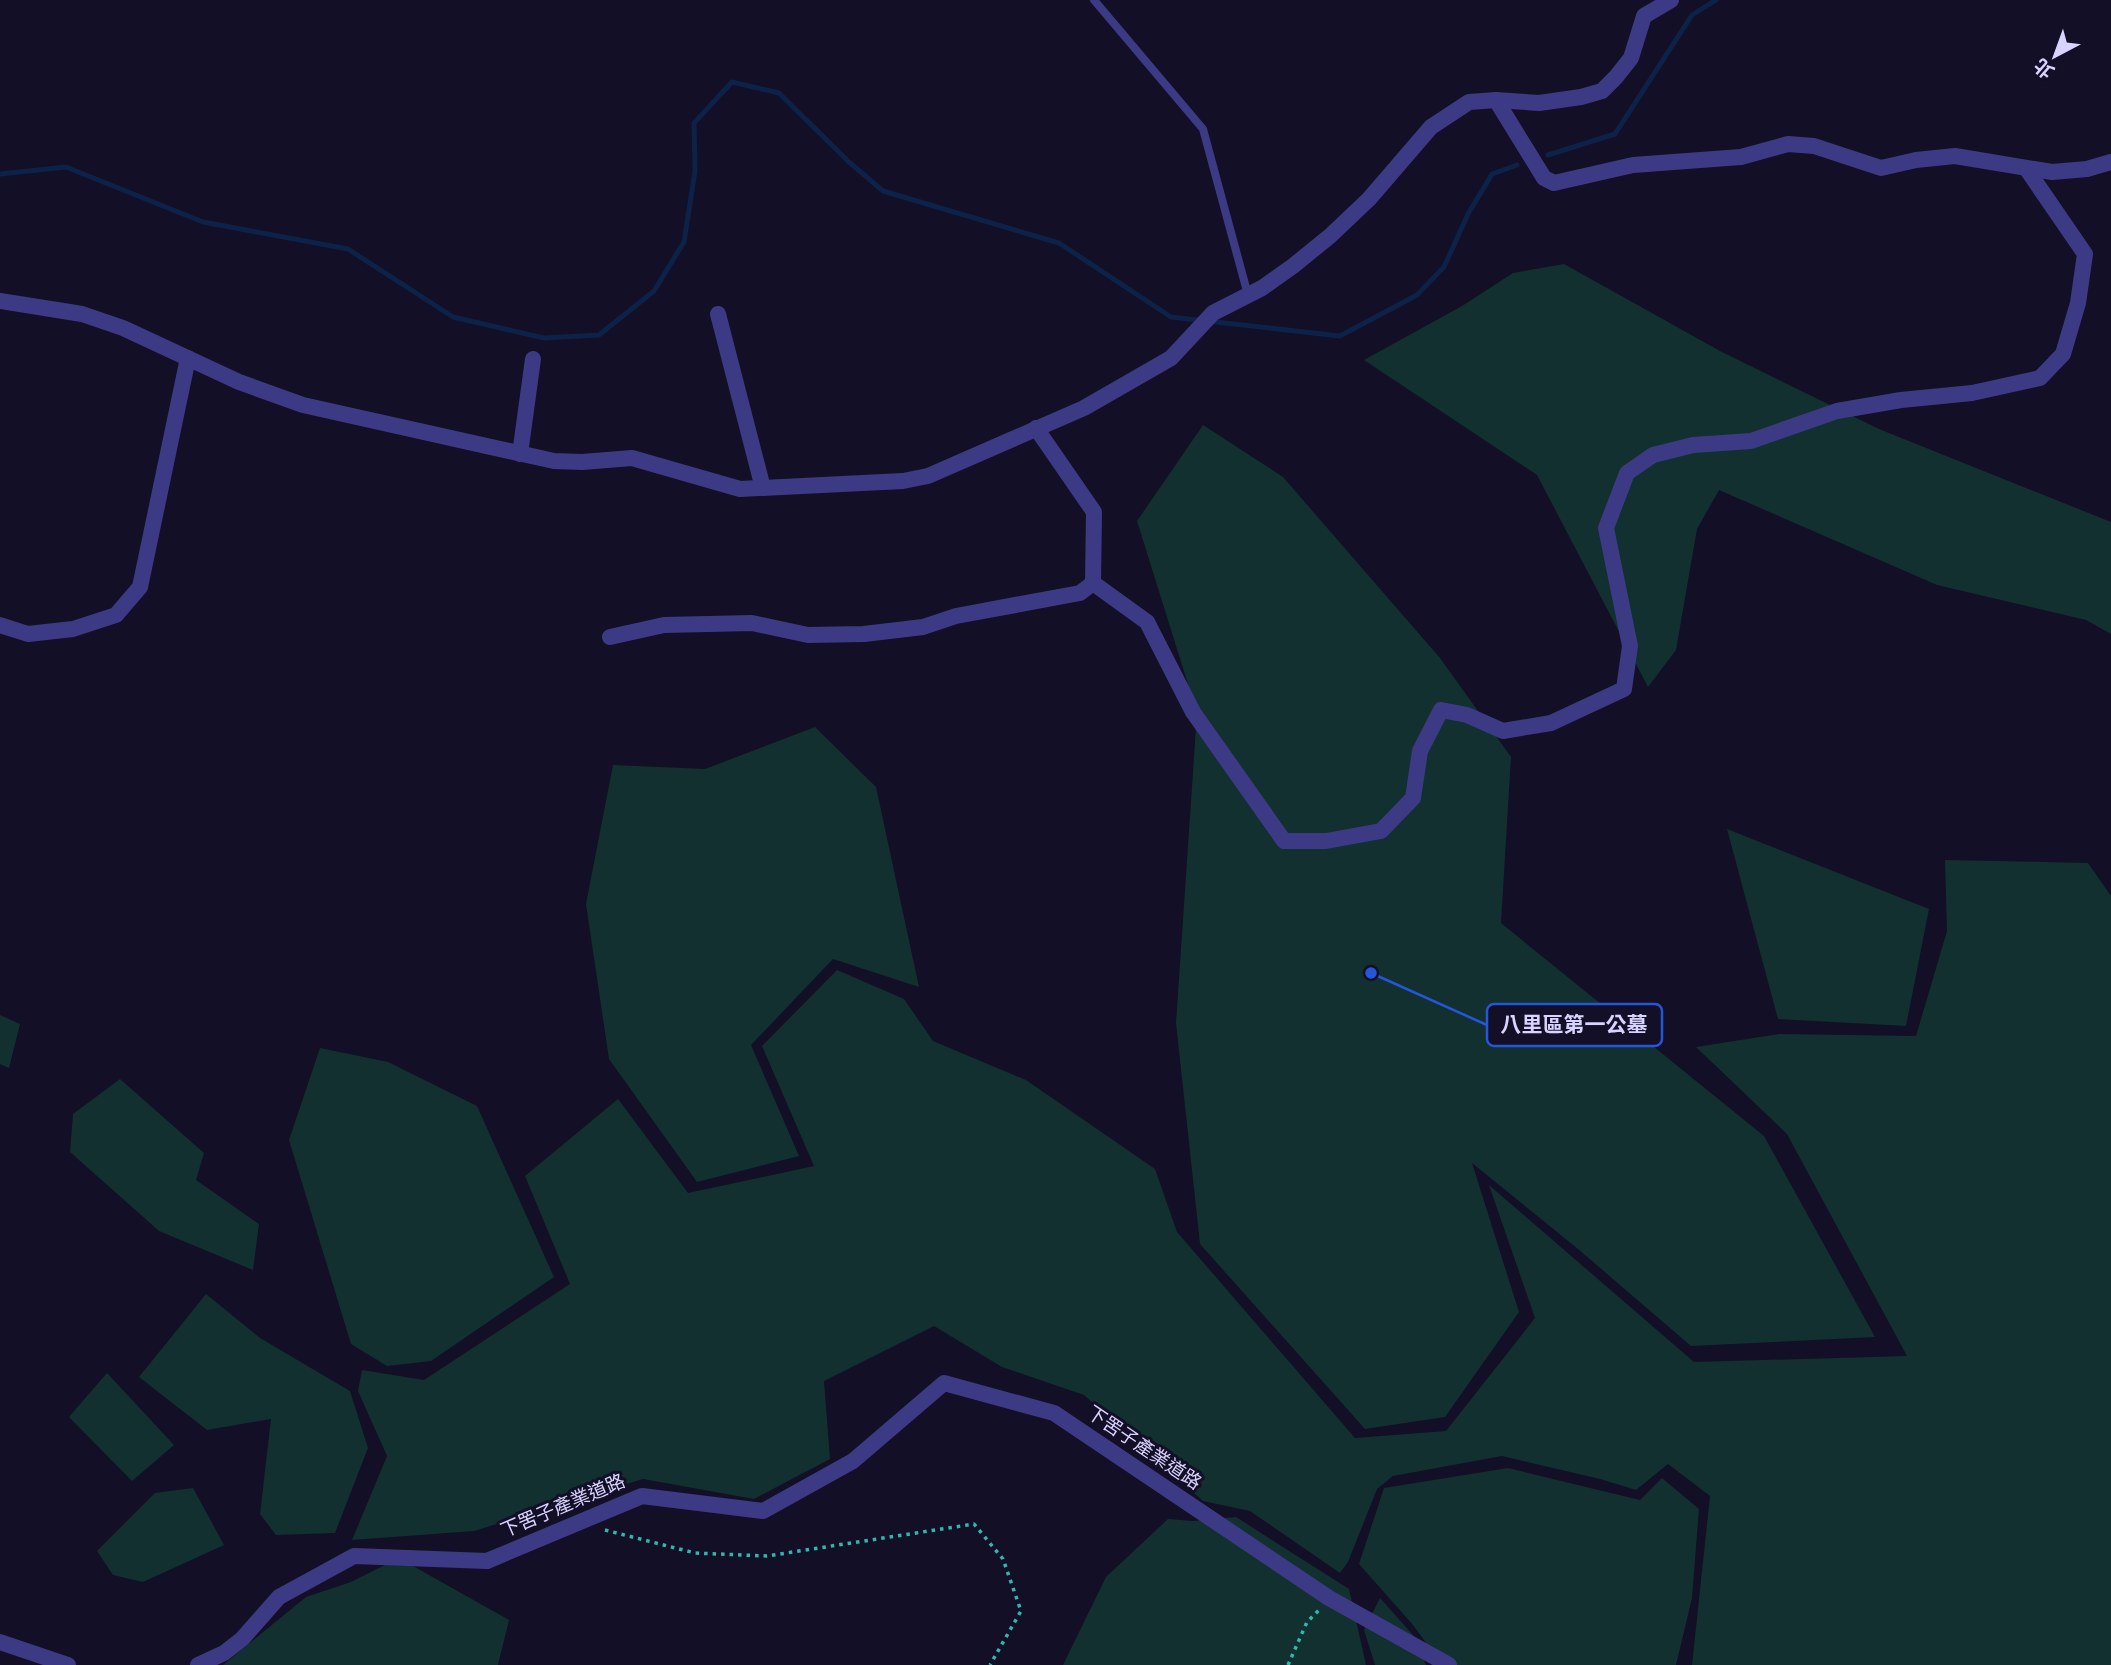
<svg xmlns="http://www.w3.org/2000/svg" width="2111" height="1665" font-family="'Varela Round','Noto Sans TC',sans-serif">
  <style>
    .green { fill: #12302f }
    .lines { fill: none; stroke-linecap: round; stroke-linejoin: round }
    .stream { stroke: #0c2248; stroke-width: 5 }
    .path { stroke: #2fb8b0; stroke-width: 3.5; stroke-dasharray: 3.5 5; stroke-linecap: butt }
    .service { stroke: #3d3a85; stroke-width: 8 }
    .minor { stroke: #3d3a85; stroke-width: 16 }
    .labels { text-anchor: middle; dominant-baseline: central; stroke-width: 6; stroke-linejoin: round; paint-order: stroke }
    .street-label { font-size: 19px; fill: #d9d4ff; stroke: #130f26 }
    .leader { fill: none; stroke: #2655da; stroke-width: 2.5 }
    .callout-dot { fill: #2655da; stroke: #130f26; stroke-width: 2.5 }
    .callout { fill: #130f26; stroke: #2655da; stroke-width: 2.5 }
    .callout-label { font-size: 21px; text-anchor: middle; font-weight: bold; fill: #d9d4ff }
  </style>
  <rect width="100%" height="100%" fill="#130f26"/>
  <g class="green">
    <path d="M1564,264L1720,351L1879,429L2111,522V634L2086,620L1937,585L1719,490L1697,529L1676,650L1648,687L1537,475L1364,360L1462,306L1513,273Z"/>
    <path d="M1203,425L1283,477L1440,658L1511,757L1501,923L1764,1136L1875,1337L1691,1346L1578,1249L1472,1163L1519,1312L1445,1417L1365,1429L1200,1244L1176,1023L1197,713L1137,521Z"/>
    <path d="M815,727L876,787L919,987L833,959L751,1045L799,1156L697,1182L609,1059L586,904L613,765L705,769Z"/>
    <path d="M1727,829L1929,909L1906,1026L1778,1019Z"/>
    <path d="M1945,860L2088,863L2111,896V1665H1692L1710,1496L1668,1464L1636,1490L1600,1479L1502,1456L1393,1476L1377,1489L1348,1562L1340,1573L1250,1511L1203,1501L1084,1395L1002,1367L934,1326L824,1381L830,1459L754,1499L643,1479L474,1531L352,1540L387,1456L358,1391L362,1370L424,1380L570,1284L525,1176L618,1099L688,1193L814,1166L762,1046L837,970L904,999L933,1041L1026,1080L1155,1169L1177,1232L1355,1438L1446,1431L1535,1318L1489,1185L1694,1362L1907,1356L1787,1134L1696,1047L1779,1034L1916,1036L1947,931Z"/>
    <path d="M0,1015L20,1024L9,1068L0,1064Z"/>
    <path d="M320,1048L388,1062L477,1106L554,1277L431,1361L387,1366L351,1344L289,1140Z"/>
    <path d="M120,1079L204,1153L196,1180L259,1224L253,1270L159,1231L70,1152L73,1114Z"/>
    <path d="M206,1294L260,1338L350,1391L368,1448L335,1533L276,1535L260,1514L271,1419L207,1430L139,1377Z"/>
    <path d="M107,1373L174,1445L132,1481L69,1417Z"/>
    <path d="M1508,1468L1640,1500L1662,1478L1699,1509L1692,1598L1676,1665H1439L1440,1662L1413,1625L1359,1564L1384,1488Z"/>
    <path d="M193,1488L224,1545L143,1582L113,1575L97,1551L155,1493Z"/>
    <path d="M1236,1517L1349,1589L1366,1665H1063L1106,1577L1168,1519L1193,1521Z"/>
    <path d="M385,1565L413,1566L509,1620L498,1665H223L306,1597L351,1582Z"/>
    <path d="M1380,1598L1413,1635L1426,1665H1375L1364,1630Z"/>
  </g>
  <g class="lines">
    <g class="stream">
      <path d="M1548,155L1615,134L1692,15L1716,0"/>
      <path d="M0,174L66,167L203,222L348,249L453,317L544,338L599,335L654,291L684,242L695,171L694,123L732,82L779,93L849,162L883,191L1059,243L1171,317L1340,336L1417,295L1444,267L1468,214L1492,174L1517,165"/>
    </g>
    <g class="path">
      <path d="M605,1530L695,1553L767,1556L974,1524L1003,1559L1021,1611L990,1665"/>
      <path d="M1288,1665L1307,1622L1319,1610"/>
    </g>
    <path class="service" d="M1094,0L1203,129L1248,295"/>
    <g class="minor">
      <path d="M1496,100L1544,178L1554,183L1633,165L1741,157L1788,144L1814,146L1881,168L1916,160L1955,156L2052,172L2087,169L2111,162"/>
      <path d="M0,301L82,314L123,328L239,382L303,405L554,461L582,462L632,458L740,489L903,481L928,476L1084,408L1171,358L1213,313L1262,288L1293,266L1330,236L1369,199L1431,127L1469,102L1496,100L1539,103L1581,97L1602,91L1616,77L1631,58L1644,16L1671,0"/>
      <path d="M718,314L763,488"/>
      <path d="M520,454L533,359"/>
      <path d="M1093,583L1147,622L1193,712L1284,841H1326L1381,831L1413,798L1420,751L1441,710L1467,715L1503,731L1551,723L1624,689L1630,646L1606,528L1627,473L1653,455L1693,445L1751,441L1837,411L1901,400L1972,393L2040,378L2063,354L2078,303L2085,254L2026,168"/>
      <path d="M0,625L28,634L73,629L116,615L140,587L188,358"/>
      <path d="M610,637L664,625L752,623L808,635L864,634L923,627L956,616L1080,593L1093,583L1094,512L1036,428"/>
      <path d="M0,1642L68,1665"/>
      <path d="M198,1665L224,1653L242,1639L279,1597L354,1556L487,1561L642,1496L763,1511L853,1461L944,1383L1054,1413L1329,1598L1449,1665"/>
    </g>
  </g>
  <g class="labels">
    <g class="street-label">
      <text transform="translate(1144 1448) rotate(34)">下罟子產業道路</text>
      <text transform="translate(563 1506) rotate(-23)">下罟子產業道路</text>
    </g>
  </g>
  <path class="leader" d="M1371 973L1487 1025"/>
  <circle class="callout-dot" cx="1371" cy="973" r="7"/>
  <rect class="callout" x="1487" y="1004" width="175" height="42" rx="7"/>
  <g class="callout-label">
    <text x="1574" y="1032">八里區第一公墓</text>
  </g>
  <g transform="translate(2055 56) rotate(221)" stroke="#130f26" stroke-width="5" paint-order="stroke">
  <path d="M0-5L12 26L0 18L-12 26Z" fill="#d9d4ff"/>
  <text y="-10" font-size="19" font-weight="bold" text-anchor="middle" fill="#d9d4ff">北</text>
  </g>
</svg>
